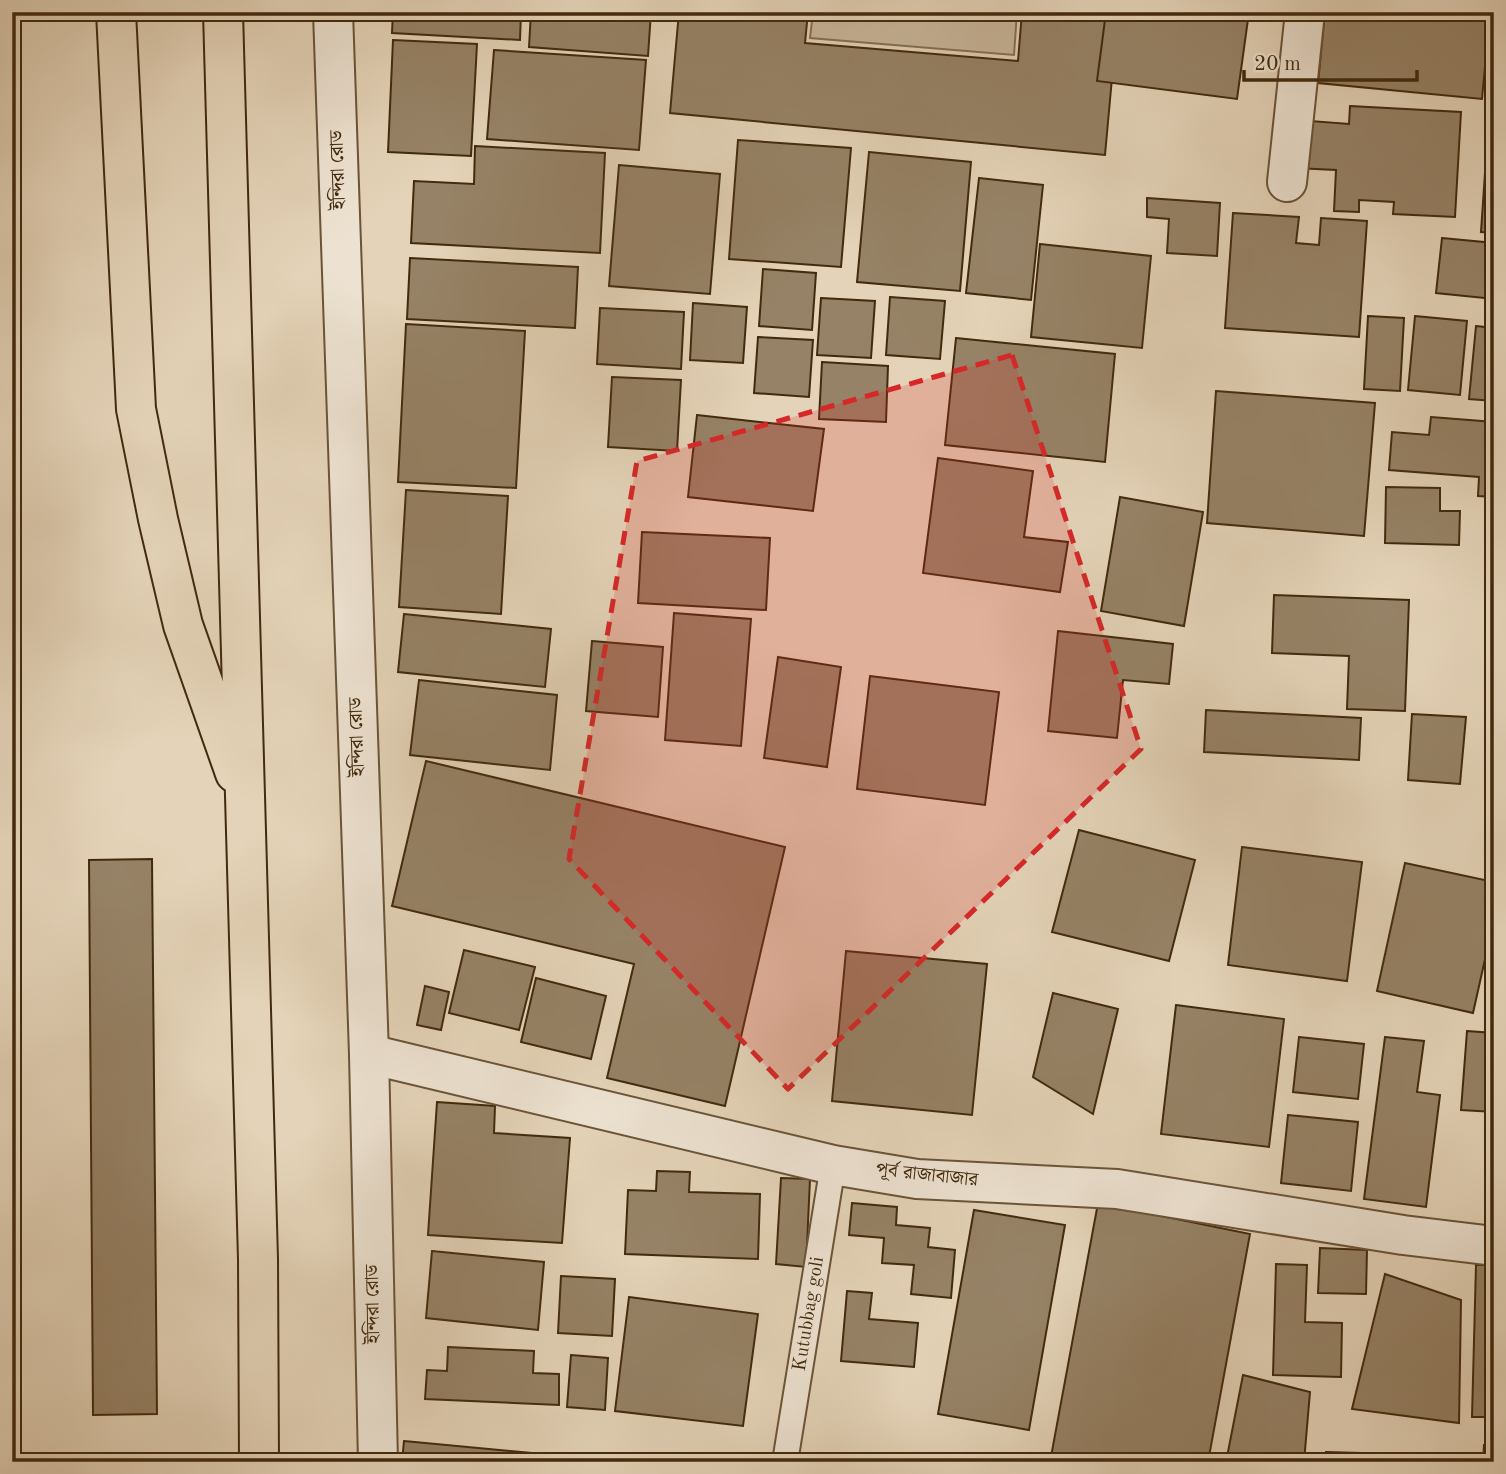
<svg xmlns="http://www.w3.org/2000/svg" width="1506" height="1474" font-family="'Old Standard TT','Noto Serif Bengali',serif">
  <style>
    .green { fill: #c8b69b; stroke: #857054; stroke-width: 2 }
    .building { fill: #968266; stroke: #422a0d; stroke-width: 2 }
    .lines { fill: none; stroke-linecap: round; stroke-linejoin: round }
    .lane-casing { stroke: #6a5438; stroke-width: 28 }
    .street-casing { stroke: #6a5438; stroke-width: 42 }
    .highway-casing { stroke: #422a0d; stroke-width: 42 }
    .lane { stroke: #ede2d1; stroke-width: 24 }
    .street { stroke: #ede2d1; stroke-width: 38 }
    .highway { stroke: #e4d3b8; stroke-width: 38 }
    .marked { fill: #d62828; fill-opacity: 0.2; stroke: #d62828; stroke-width: 5; stroke-dasharray: 14 9; stroke-linejoin: round }
    .labels { text-anchor: middle; dominant-baseline: central; stroke-width: 5; stroke-linejoin: round; paint-order: stroke }
    .street-label { font-size: 19px; fill: #422a0d; stroke: #ede2d1 }
  </style>
  <rect width="100%" height="100%" fill="#e4d3b8"/>
  <filter id="stains"><feTurbulence type="fractalNoise" baseFrequency=".00286" numOctaves="4"/><feColorMatrix values="0 0 0 0 .2 0 0 0 0 .09 0 0 0 0 .02 0 0 0 .5 -.17"/></filter>
  <radialGradient id="worn" r=".72"><stop offset=".6" stop-color="#630" stop-opacity="0"/><stop offset="1" stop-color="#630" stop-opacity=".3"/></radialGradient>
  <path class="green" d="M813,12H1017L1014,55L810,38Z"/>
  <g class="building">
    <path d="M393,12H521L520,40L392,33Z"/>
    <path d="M531,12H651L648,56L529,47Z"/>
    <path d="M679,12H808L805,43L1018,61L1022,12H1118L1105,155L670,113Z"/>
    <path d="M1106,12H1249L1237,99L1097,81Z"/>
    <path d="M1325,12H1490L1482,99L1318,83Z"/>
    <path d="M393,40L477,44L471,156L388,152Z"/>
    <path d="M494,50L646,60L639,150L487,139Z"/>
    <path d="M1350,106L1461,112L1455,217L1393,214L1394,202L1359,200V212L1334,211L1336,170L1295,168L1298,120L1349,124Z"/>
    <path d="M738,140L851,148L841,267L729,259Z"/>
    <path d="M475,146L605,153L600,253L411,243L414,181L474,184Z"/>
    <path d="M869,152L971,162L960,291L857,282Z"/>
    <path d="M1486,158H1494V233L1481,232Z"/>
    <path d="M619,165L720,174L710,294L609,286Z"/>
    <path d="M979,178L1043,185L1031,300L966,293Z"/>
    <path d="M1147,198L1220,203L1217,256L1167,253L1169,219L1147,217Z"/>
    <path d="M1233,213L1299,217L1296,243L1319,245L1321,218L1367,221L1359,337L1225,328Z"/>
    <path d="M1442,238L1494,243V299L1436,293Z"/>
    <path d="M1040,244L1151,256L1142,348L1031,337Z"/>
    <path d="M410,258L578,267L575,328L407,319Z"/>
    <path d="M763,269L816,273L812,330L759,326Z"/>
    <path d="M890,297L945,301L940,359L886,355Z"/>
    <path d="M821,298L875,301L871,358L817,355Z"/>
    <path d="M693,303L747,307L743,363L690,360Z"/>
    <path d="M600,308L684,312L681,369L597,364Z"/>
    <path d="M1368,316L1404,318L1400,391L1364,389Z"/>
    <path d="M1415,316L1467,321L1460,395L1408,390Z"/>
    <path d="M406,324L525,331L516,488L398,482Z"/>
    <path d="M1476,326L1494,328V401L1469,399Z"/>
    <path d="M758,337L813,340L809,397L754,393Z"/>
    <path d="M956,338L1115,354L1105,462L945,445Z"/>
    <path d="M822,362L888,366L886,422L819,419Z"/>
    <path d="M612,377L681,380L677,451L608,447Z"/>
    <path d="M1216,391L1375,403L1364,536L1207,523Z"/>
    <path d="M697,415L824,429L813,511L688,497Z"/>
    <path d="M1431,417L1494,422V497L1478,496L1479,477L1389,470L1392,432L1429,435Z"/>
    <path d="M938,458L1033,471L1024,537L1068,542L1060,592L923,573Z"/>
    <path d="M1386,487L1440,488V511H1460L1459,545L1385,543Z"/>
    <path d="M406,490L508,496L501,614L399,607Z"/>
    <path d="M1120,497L1203,512L1184,626L1101,611Z"/>
    <path d="M642,532L770,538L766,610L638,603Z"/>
    <path d="M1274,595L1409,600L1405,711L1347,709L1349,656L1272,653Z"/>
    <path d="M674,613L751,619L741,746L665,740Z"/>
    <path d="M404,614L551,629L545,687L398,672Z"/>
    <path d="M1058,631L1173,644L1169,684L1123,680L1117,738L1048,731Z"/>
    <path d="M592,641L663,647L658,717L586,711Z"/>
    <path d="M778,657L841,667L827,767L764,758Z"/>
    <path d="M870,676L999,692L985,805L857,789Z"/>
    <path d="M419,680L557,695L550,770L410,755Z"/>
    <path d="M1206,710L1361,718L1359,760L1204,752Z"/>
    <path d="M1412,714L1466,717L1460,784L1408,780Z"/>
    <path d="M1493,752L1494,753V805L1487,804Z"/>
    <path d="M426,761L785,847L725,1106L607,1078L634,964L392,906Z"/>
    <path d="M1079,830L1195,860L1169,961L1052,932Z"/>
    <path d="M1242,847L1362,862L1347,981L1228,965Z"/>
    <path d="M152,859L157,1414L93,1415L89,860Z"/>
    <path d="M1405,863L1494,882V919L1473,1013L1377,991Z"/>
    <path d="M464,950L535,967L519,1030L449,1013Z"/>
    <path d="M846,951L987,964L972,1115L832,1101Z"/>
    <path d="M536,978L606,996L591,1059L521,1042Z"/>
    <path d="M425,986L449,992L441,1030L417,1025Z"/>
    <path d="M1053,993L1118,1009L1093,1114L1033,1077Z"/>
    <path d="M1176,1005L1284,1019L1269,1147L1161,1134Z"/>
    <path d="M1467,1031L1494,1033V1112L1461,1110Z"/>
    <path d="M1299,1037L1364,1044L1358,1099L1293,1092Z"/>
    <path d="M1385,1037L1424,1041L1417,1092L1440,1095L1426,1207L1364,1199Z"/>
    <path d="M437,1102L495,1106L494,1133L570,1138L562,1243L428,1235Z"/>
    <path d="M1288,1115L1358,1122L1351,1191L1281,1183Z"/>
    <path d="M657,1171L690,1172L689,1192L760,1194L758,1259L625,1254L628,1190L656,1191Z"/>
    <path d="M781,1178L810,1179L806,1267L776,1264Z"/>
    <path d="M852,1203L897,1207L896,1225L930,1228L928,1247L955,1250L951,1298L911,1294L914,1265L882,1263L884,1238L849,1235Z"/>
    <path d="M1098,1203L1250,1234L1208,1462H1050Z"/>
    <path d="M974,1210L1065,1225L1029,1430L938,1414Z"/>
    <path d="M1320,1248L1367,1250L1366,1294L1318,1293Z"/>
    <path d="M432,1251L544,1262L538,1330L426,1318Z"/>
    <path d="M1276,1264L1307,1265L1305,1322L1342,1323L1341,1377L1273,1375Z"/>
    <path d="M1476,1265H1494V1417H1472Z"/>
    <path d="M1385,1274L1461,1300L1459,1423L1352,1409Z"/>
    <path d="M561,1276L615,1279L612,1336L558,1333Z"/>
    <path d="M847,1291L872,1293L869,1319L918,1323L914,1367L841,1361Z"/>
    <path d="M629,1297L758,1314L743,1426L615,1411Z"/>
    <path d="M448,1347L534,1351L533,1373L559,1374V1405L425,1399L427,1370L447,1371Z"/>
    <path d="M571,1355L608,1358L605,1410L567,1407Z"/>
    <path d="M1243,1375L1310,1392L1304,1462H1226Z"/>
    <path d="M404,1441L628,1462H402Z"/>
    <path d="M1484,1445H1494V1462H1483Z"/>
    <path d="M1326,1452L1468,1456L1467,1462H1326Z"/>
  </g>
  <g class="lines">
    <defs>
      <g id="lane">
        <path id="s1" d="M785,1462L833,1165"/>
      </g>
      <g id="street">
        <path d="M333,12L369,1054L378,1462"/>
        <path d="M1287,182L1305,12"/>
        <path d="M369,1054L833,1165L917,1179L1117,1189L1403,1235L1494,1246"/>
      </g>
      <g id="highway">
        <path d="M116,12L136,409L158,519L183,625L235,773"/>
        <path d="M223,12L258,1259L259,1462"/>
      </g>
    </defs>
    <use href="#lane" class="lane-casing"/>
    <use href="#street" class="street-casing"/>
    <use href="#highway" class="highway-casing"/>
    <use href="#lane" class="lane"/>
    <use href="#street" class="street"/>
    <use href="#highway" class="highway"/>
  </g>
  <path class="marked" d="M1012,355L1141,749L788,1089L569,859L637,461Z"/>
  <g class="labels">
    <g class="street-label">
      <text transform="translate(339 170) rotate(-92)">ইন্দিরা রোড</text>
      <text transform="translate(358 737) rotate(-92)">ইন্দিরা রোড</text>
      <text transform="translate(927 1176) rotate(6)">পূর্ব রাজাবাজার</text>
      <text transform="translate(374 1304) rotate(-91)">ইন্দিরা রোড</text>
      <text stroke="none"><textPath href="#s1" startOffset="150">Kutubbag goli</textPath></text>
    </g>
  </g>
  <rect width="1506" height="1474" fill="none" stroke="#e4d3b8" stroke-width="42"/>
  <rect x="14" y="14" width="1478" height="1446" fill="none" stroke="#422a0d" stroke-width="3.5"/>
  <rect x="21" y="21" width="1464" height="1432" fill="none" stroke="#422a0d" stroke-width="2"/>
  <path d="M1244 70v10h173v-10" fill="none" stroke="#422a0d" stroke-width="3.5"/>
  <text x="1254" y="70" font-size="21" fill="#422a0d" stroke="#ede2d1" stroke-width="5" paint-order="stroke">20 m</text>
  <rect width="100%" height="100%" filter="url(#stains)"/>
  <rect width="100%" height="100%" fill="url(#worn)"/>
</svg>
